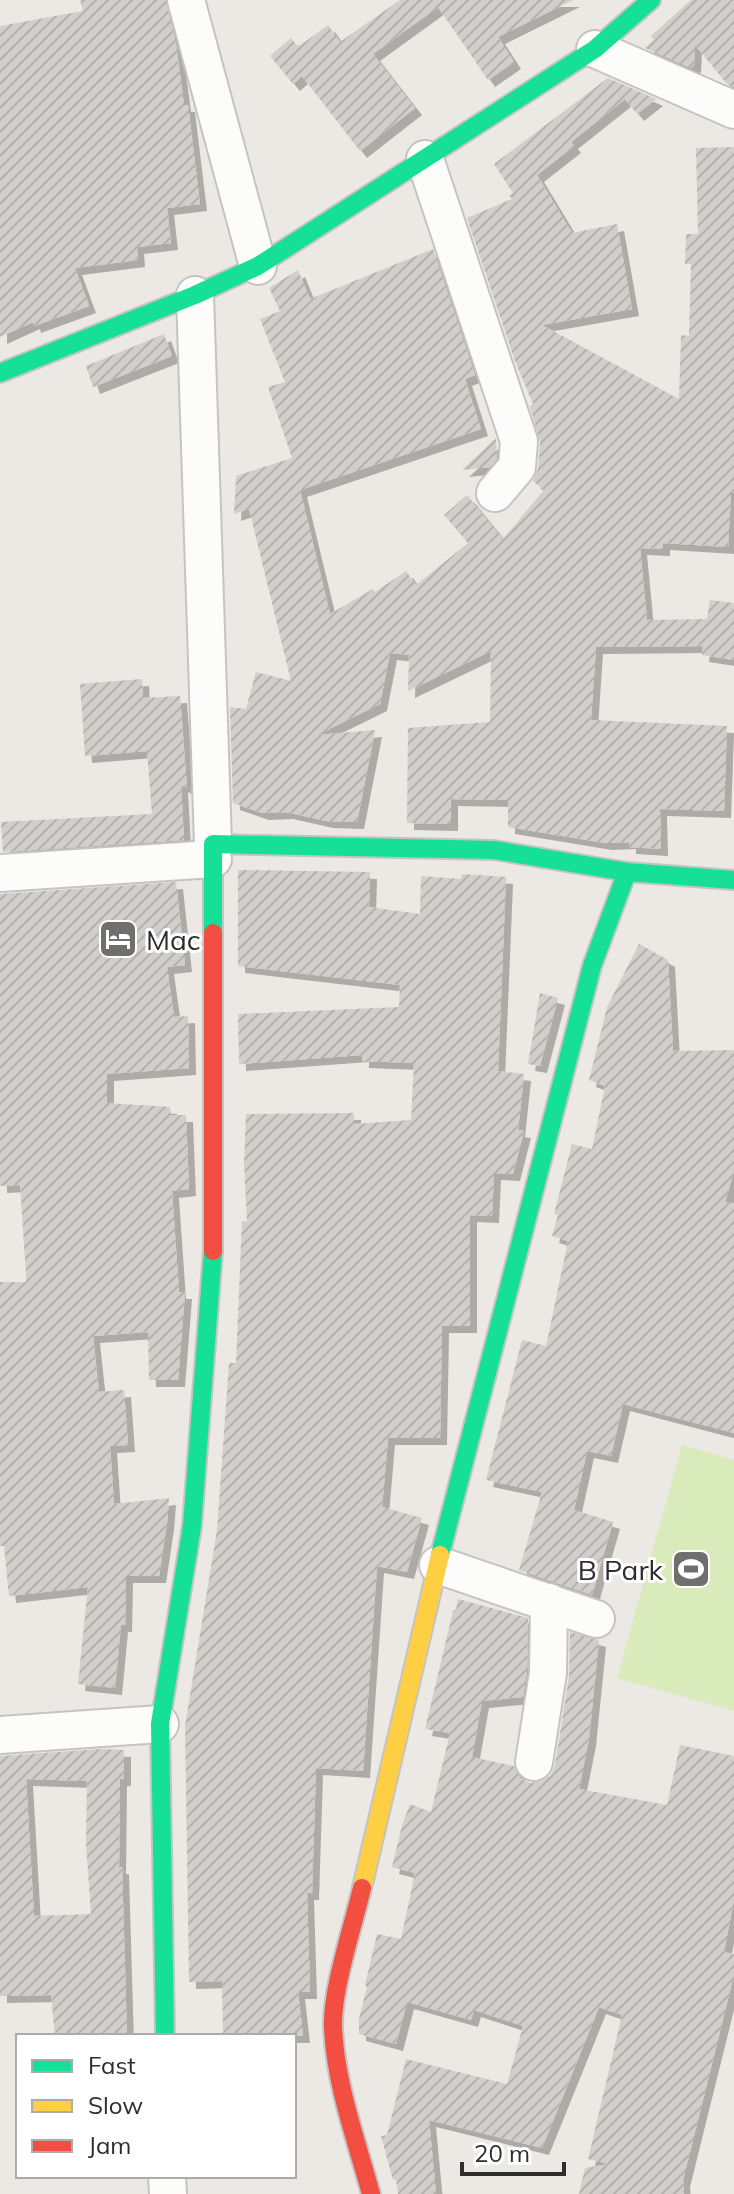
<svg xmlns="http://www.w3.org/2000/svg" width="734" height="2194" font-family="Mulish,sans-serif">
  <style>
    .pitch { fill: #d9eabb }
    .building { fill: url(#building-hatch); fill-rule: evenodd; filter: url(#shadow) }
    .lines { fill: none; stroke-linecap: round; stroke-linejoin: round }
    .street-casing { stroke: #c5c4c5; stroke-width: 40 }
    .fast-casing { stroke: #c5c4c5; stroke-width: 22 }
    .slow-casing { stroke: #c5c4c5; stroke-width: 22 }
    .jam-casing { stroke: #c5c4c5; stroke-width: 22 }
    .street { stroke: #fcfcfb; stroke-width: 36 }
    .fast { stroke: #16e098; stroke-width: 18 }
    .slow { stroke: #ffcf43; stroke-width: 18 }
    .jam { stroke: #f24e42; stroke-width: 18 }
    .labels { text-anchor: middle; dominant-baseline: central; stroke-width: 6; stroke-linejoin: round; paint-order: stroke }
    .poi-label { font-size: 28px; fill: #2e2e2e; stroke: #fff; text-anchor: start }
  </style>
  <defs>
    <pattern id="building-hatch" width="6" height="6" patternUnits="userSpaceOnUse" patternTransform="scale(2)"><rect width="6" height="6" fill="#d1cecb"/><path d="M-1 1l2-2M0 6l6-6M5 7l2-2" fill="none" stroke="#b4b1af"/></pattern>
    <filter id="shadow"><feDropShadow dx="7" dy="7" stdDeviation="0" flood-color="#0004"/></filter>
  </defs>
  <rect width="100%" height="100%" fill="#ece8e4"/>
  <path class="pitch" d="M682,1445L734,1460V1711L617,1678Z"/>
  <g class="building">
    <path d="M80,0H166L176,44L184,105H188L200,204L167,208L171,243L137,247L138,260L75,268L89,306L34,326L33,322L0,337V26L83,11Z"/>
    <path d="M400,0H573L498,37L514,62L488,80L438,7L373,54L415,108L360,151L302,76L293,84L270,56L291,38L298,47L328,25L340,42Z"/>
    <path d="M691,0H734V87L727,84L695,45L694,65L691,68L645,48L654,40L651,36Z"/>
    <path d="M608,78L656,99L637,114L625,99L571,142L574,146L537,175L572,233L617,224L632,309L542,325L679,399L681,335L689,336L691,264H685L686,234H698L696,148L734,147V493H731L728,547L663,543V549L640,548L647,620L707,619L710,600L734,603V660L702,655L703,646L596,647L591,720L727,726L724,811L660,809L661,849L629,847V842L605,843L508,827V800L451,799V824L407,823L408,728L490,722L491,651L408,691L409,655L390,653L380,704L317,735L375,730L357,822L326,821L286,812L262,813L233,803L230,707L246,709L256,672L291,681L249,509L234,514L236,476L292,458L268,387L285,382L260,319L280,311L269,288L298,270L310,299L433,249L475,375L465,379L481,429L300,490L330,614L373,589L375,592L406,571L416,585L468,543L444,515L467,495L503,539L544,490L533,481L538,469L540,442L530,407L533,404L515,361L467,218L512,199L509,195L513,193L494,164Z"/>
    <path d="M164,334L172,356L93,387L86,366Z"/>
    <path d="M496,438L497,459L490,467L462,470Z"/>
    <path d="M142,679L143,698L180,696L187,788L181,785L184,840L3,852L1,822L152,814L147,751L85,756L80,684Z"/>
    <path d="M238,870L370,872L369,907L420,914L421,876L461,879L462,874L506,877L498,1071L524,1074L518,1130L524,1131L513,1174L494,1173L492,1216L470,1215V1326H442L440,1438H388L382,1507L422,1518L407,1572L377,1566L363,1771L316,1768L312,1893H307L310,1992H298L303,2036H223L222,1981L189,1982L185,1726L217,1530L229,1363H236L242,1222L247,1221L244,1164L246,1114L354,1113V1124L411,1120L414,1063L362,1061V1055L239,1064L238,1014L399,1007L400,985L238,966Z"/>
    <path d="M176,882L185,965L167,967L174,1017L188,1016L189,1068L107,1074V1103L170,1107L171,1115H186L189,1189L172,1191L179,1292H185L178,1380H149L148,1332L93,1336L99,1392L124,1390L128,1445L110,1446L114,1504L169,1498L167,1523L159,1576H126L125,1625H121L115,1688L78,1684L88,1587L9,1596L4,1546H0V1282H26V1274L20,1185L0,1186V894Z"/>
    <path d="M639,944L668,960L673,1051L734,1050V1171L725,1202L734,1204V1433L623,1404L611,1456L587,1451L574,1510L613,1522L592,1595L519,1570L542,1492L486,1480L522,1340L546,1346L568,1241L552,1236L558,1215L554,1214L572,1144L592,1149L605,1086L589,1080L607,1007Z"/>
    <path d="M540,993L558,998L540,1066L528,1064Z"/>
    <path d="M458,1599L528,1618L527,1671L523,1697L482,1701L472,1757L514,1766L520,1778L530,1783L542,1781L551,1775L555,1765L569,1676L570,1632L599,1640L589,1739L579,1789L667,1805L680,1745L734,1756V1899L724,1952L734,1954V1975L683,2180L684,2194H579L585,2168L609,2164L588,2159L622,2015L599,2007L542,2148L429,2120L436,2194H398L396,2180H393L381,2136L387,2135L406,2059L507,2084L523,2026L474,2010L471,2020L407,2002L396,2044L359,2034V2018L367,1987L365,1985L377,1934L401,1939L415,1873L392,1867L402,1825L410,1804L431,1812L450,1733L425,1729L453,1611L456,1609Z"/>
    <path d="M102,1749L124,1750V1779H120L119,1867H122L127,2036H55L51,1995L0,1996V1756ZM26,1779L87,1781L86,1843L91,1914L34,1916Z"/>
  </g>
  <g class="lines">
    <defs>
      <g id="street">
        <path d="M186,0L258,266"/>
        <path d="M595,49L734,110"/>
        <path d="M425,159L519,441L517,467L495,493"/>
        <path d="M195,295L213,844"/>
        <path d="M0,873L213,859"/>
        <path d="M438,1565L596,1619"/>
        <path d="M0,1735L160,1724"/>
        <path d="M534,1762L548,1673L549,1602"/>
        <path d="M167,2176L168,2194"/>
      </g>
      <g id="fast">
        <path d="M0,373L195,295L258,266L595,49L651,0"/>
        <path d="M213,933V844L494,850L627,872"/>
        <path d="M440,1555L592,966L627,872L734,880"/>
        <path d="M165,2036L160,1724L192,1526L213,1251"/>
      </g>
      <path id="slow" d="M362,1888L440,1555"/>
      <g id="jam">
        <path d="M213,1251V933"/>
        <path d="M362,1888C353,1926 332,1989 333,2026C335,2083 356,2139 371,2194"/>
      </g>
    </defs>
    <use href="#street" class="street-casing"/>
    <use href="#fast" class="fast-casing"/>
    <use href="#slow" class="slow-casing"/>
    <use href="#jam" class="jam-casing"/>
    <use href="#street" class="street"/>
    <use href="#fast" class="fast"/>
    <use href="#slow" class="slow"/>
    <use href="#jam" class="jam"/>
  </g>
  <defs>
    <symbol id="hotel-square" viewBox="-11 -11 22 22"><rect x="-9" y="-9" width="18" height="18" rx="4" fill="#706f6e" stroke="#fff"/><path d="M-6-4.5h1.5V1H6V5H4.5V3h-9V5H-6ZM-4 0a1.8 1.8 0 1 1 3.6 0ZM.5 0V-2.5h3Q6-2.5 6 0Z" fill="#fff"/></symbol>
    <symbol id="stadium-square" viewBox="-11 -11 22 22"><rect x="-9" y="-9" width="18" height="18" rx="4" fill="#706f6e" stroke="#fff"/><path d="M0-5a6.5 5 0 1 0 0 10a6.5 5 0 1 0 0-10ZM-3.5-1.8h7v3.6h-7Z" fill="#fff"/></symbol>
  </defs>
  <g fill-rule="evenodd">
    <use href="#hotel-square" x="96" y="917" width="44" height="44"/>
    <use href="#stadium-square" x="669" y="1547" width="44" height="44"/>
  </g>
  <g class="labels">
    <g class="poi-label">
      <text x="146" y="939">Mac</text>
      <text x="663" y="1569" text-anchor="end">B Park</text>
    </g>
  </g>
  <rect x="16" y="2034" width="280" height="144" fill="#ffffff" stroke="#ababab" stroke-width="2"/>
  <rect x="32" y="2060" width="40" height="12" fill="#16e098" stroke="#ababab" stroke-width="2"/>
  <text x="88" y="2074" font-size="24" fill="#2e2e2e">Fast</text>
  <rect x="32" y="2100" width="40" height="12" fill="#ffcf43" stroke="#ababab" stroke-width="2"/>
  <text x="88" y="2114" font-size="24" fill="#2e2e2e">Slow</text>
  <rect x="32" y="2140" width="40" height="12" fill="#f24e42" stroke="#ababab" stroke-width="2"/>
  <text x="88" y="2154" font-size="24" fill="#2e2e2e">Jam</text>
  <path d="M462 2162v12h102v-12" fill="none" stroke="#2e2e2e" stroke-width="4"/>
  <text x="474" y="2162" font-size="24" fill="#2e2e2e" stroke="#ffffff" stroke-width="6" paint-order="stroke">20 m</text>
</svg>
